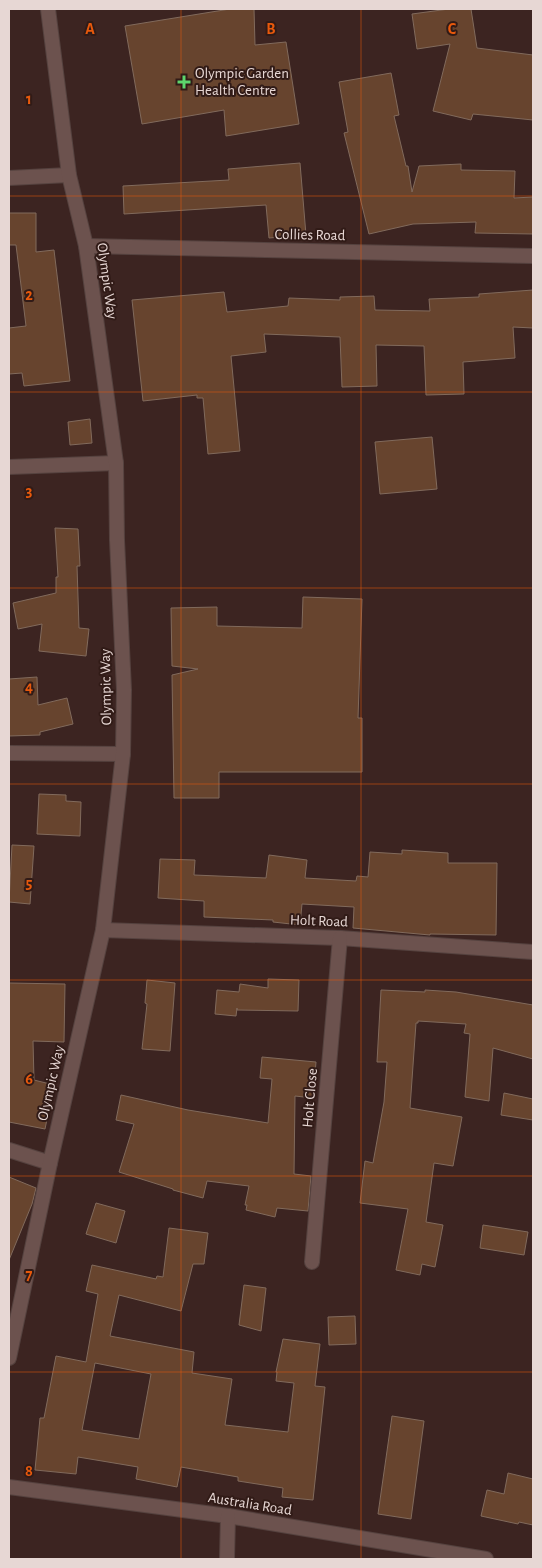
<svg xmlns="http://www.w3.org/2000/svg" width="542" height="1568" font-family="'Alegreya Sans',sans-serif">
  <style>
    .building { fill: #67442e; stroke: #816a5c; fill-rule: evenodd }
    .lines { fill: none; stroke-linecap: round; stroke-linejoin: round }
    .minor-casing { stroke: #55423f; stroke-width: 16 }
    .tertiary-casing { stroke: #55423f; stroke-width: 16 }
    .minor { stroke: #6c524e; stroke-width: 14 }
    .tertiary { stroke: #6c524e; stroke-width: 14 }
    .grid { fill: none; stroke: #e8590c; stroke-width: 1; stroke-opacity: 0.55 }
    .poi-dot { fill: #5dd56c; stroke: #311b17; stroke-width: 2 }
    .labels { text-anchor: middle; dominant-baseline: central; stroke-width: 4; stroke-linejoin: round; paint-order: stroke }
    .poi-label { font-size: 15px; fill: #e7d7d4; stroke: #311b17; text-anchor: start }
    .street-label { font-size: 15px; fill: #e7d7d4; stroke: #311b17 }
    .grid-label { font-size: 16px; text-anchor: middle; font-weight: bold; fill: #e8590c; stroke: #311b17; stroke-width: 4; stroke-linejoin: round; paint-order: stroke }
  </style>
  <rect width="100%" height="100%" fill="#3c2421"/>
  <g class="building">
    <path d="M230,9H254L255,45L286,42L299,124L226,136L224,110L142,124L125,26Z"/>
    <path d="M449,9H471L477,48L533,55V120L473,114L471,120L433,111L450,44L417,49L412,14Z"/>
    <path d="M391,73L399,115L394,116L406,166H408L412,192L419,166L461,164V170L515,171L514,198L533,197V234L475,233L476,222L413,224L369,234L344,133L348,132L339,82Z"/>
    <path d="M300,163L306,235L269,238L266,205L124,214L123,186L229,180L228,169Z"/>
    <path d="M9,213H36V252L54,250L70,381L24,386L22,373L9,374V328L26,326L16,245H9Z"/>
    <path d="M533,290V328L513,327L515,358L463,362L464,394L426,395L424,346L376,345L377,386L342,387L340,337L264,334L266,352L231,356L240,451L208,454L203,398H197V395L143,401L132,300L224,292L227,312L288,306L289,298L340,300V297L374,296L375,310L430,311L429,299L479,297V294Z"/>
    <path d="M90,419L92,443L70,445L68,422Z"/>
    <path d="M432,437L437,489L380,494L375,442Z"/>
    <path d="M55,528L78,529L80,566H77L79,628L89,629L86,656L39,651L42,624L18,629L13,603L56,593V577H58Z"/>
    <path d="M303,597L362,599L358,718H362V772H219V798H174L172,675L198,669L172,666L171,608L217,607V626L302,628Z"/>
    <path d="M37,677L38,705L67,698L73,724L40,732V735L9,736V679Z"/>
    <path d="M39,794L66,795V801L81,802L80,836L37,834Z"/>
    <path d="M12,845L34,846L30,904L9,902Z"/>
    <path d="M402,850L448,853V863H497L496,935L430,934V935L353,928L354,907L302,904L300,925L273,922V920L204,917V901L158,898L160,859L195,860L194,875L266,878L269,855L307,860L305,878L356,881L357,876L368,877L370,852L402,854Z"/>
    <path d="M268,979L299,980L298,1011L237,1010V1008L236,1016L215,1014L217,990L239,992L240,984L268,988Z"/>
    <path d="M147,980L175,983L170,1051L142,1049L147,1004L145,1003Z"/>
    <path d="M9,983L65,984L64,1042L33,1041L34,1080L54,1085L45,1129L9,1122Z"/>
    <path d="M381,990L425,992V990L456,992L533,1005V1059L493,1048L489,1101L465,1097L470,1034L464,1033L466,1024L418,1021V1023H416L410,1108L462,1117L453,1166L434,1163L426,1222L443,1225L435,1267L422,1264L420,1275L396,1270L408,1209L360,1203L365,1161L373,1163L384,1102L387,1062H377Z"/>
    <path d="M262,1057L316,1062L313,1098L295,1096L294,1174L311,1176L308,1211L277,1208L275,1217L246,1210L247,1205H245L249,1186L207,1181L203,1198L173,1190V1189L119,1172L134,1124L116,1120L121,1095L188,1110L268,1123L272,1079L260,1078Z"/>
    <path d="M504,1093L533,1099V1120L501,1115Z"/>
    <path d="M9,1177L36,1188L32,1204L9,1260Z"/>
    <path d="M96,1203L125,1211L116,1243L86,1234Z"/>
    <path d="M483,1225L528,1232L524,1255L480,1248Z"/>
    <path d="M169,1228L208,1233L204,1264H193L181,1311L119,1295L110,1336L194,1352L192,1373L232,1379L225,1425L288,1432L294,1383L276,1381L277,1372H276L283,1339L320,1344L315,1386L325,1387L313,1500L282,1497L283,1488L238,1481V1477L181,1467L177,1487L136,1479L138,1467L78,1457L76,1474L35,1470L40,1418H44L56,1356L86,1362L98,1294L86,1291L92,1265L156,1279L157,1276L163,1277ZM95,1363L151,1374L139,1439L82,1430Z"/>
    <path d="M244,1285L266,1288L261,1331L239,1325Z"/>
    <path d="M355,1316L356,1344L329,1345L328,1317Z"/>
    <path d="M392,1416L424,1421L411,1519L378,1514Z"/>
    <path d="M508,1473L533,1479V1525L519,1522L518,1524L481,1516L487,1490L504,1494Z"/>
  </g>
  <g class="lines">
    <defs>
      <g id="minor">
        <path d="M9,178L69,175"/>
        <path d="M86,246L533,256"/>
        <path d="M9,467L116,463"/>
        <path d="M9,753L123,754"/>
        <path d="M103,930L340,938L533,952"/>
        <path d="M9,1150L50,1163"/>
        <path d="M312,1262L340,938"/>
        <path d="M9,1487L228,1516L486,1559"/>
        <path d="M227,1559L228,1516"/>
      </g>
      <path id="tertiary" d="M9,1358L50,1163L103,930L123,754L124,690L117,540L116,463L86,246L69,175L48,9"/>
    </defs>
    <use href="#minor" class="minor-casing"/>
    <use href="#tertiary" class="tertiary-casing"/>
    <use href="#minor" class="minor"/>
    <use href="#tertiary" class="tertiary"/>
  </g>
  <path class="grid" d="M181,9V1559M361,9V1559M9,196H533M9,392H533M9,588H533M9,784H533M9,980H533M9,1176H533M9,1372H533"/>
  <path class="poi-dot" d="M181.5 74.5h5v5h5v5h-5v5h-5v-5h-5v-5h5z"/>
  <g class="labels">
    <g class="poi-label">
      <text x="195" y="73">Olympic Garden<tspan x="195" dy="17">Health Centre</tspan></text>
    </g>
    <g class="street-label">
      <text transform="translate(310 235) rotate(1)">Collies Road</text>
      <text transform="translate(107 281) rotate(82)">Olympic Way</text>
      <text transform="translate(106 687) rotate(-91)">Olympic Way</text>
      <text transform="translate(319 921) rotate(2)">Holt Road</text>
      <text transform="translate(51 1083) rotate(-77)">Olympic Way</text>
      <text transform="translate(310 1098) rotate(-85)">Holt Close</text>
      <text transform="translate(250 1504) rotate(9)">Australia Road</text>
    </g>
  </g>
  <g class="grid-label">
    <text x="90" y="34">A</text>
    <text x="271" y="34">B</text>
    <text x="452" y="34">C</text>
    <text x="29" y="104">1</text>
    <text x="29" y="300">2</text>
    <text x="29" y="496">3</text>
    <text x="29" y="692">4</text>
    <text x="29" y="888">5</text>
    <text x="29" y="1084">6</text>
    <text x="29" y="1280">7</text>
    <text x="29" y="1476">8</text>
  </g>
  <rect width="542" height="1568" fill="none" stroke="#e7d7d4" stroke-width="20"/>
</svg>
